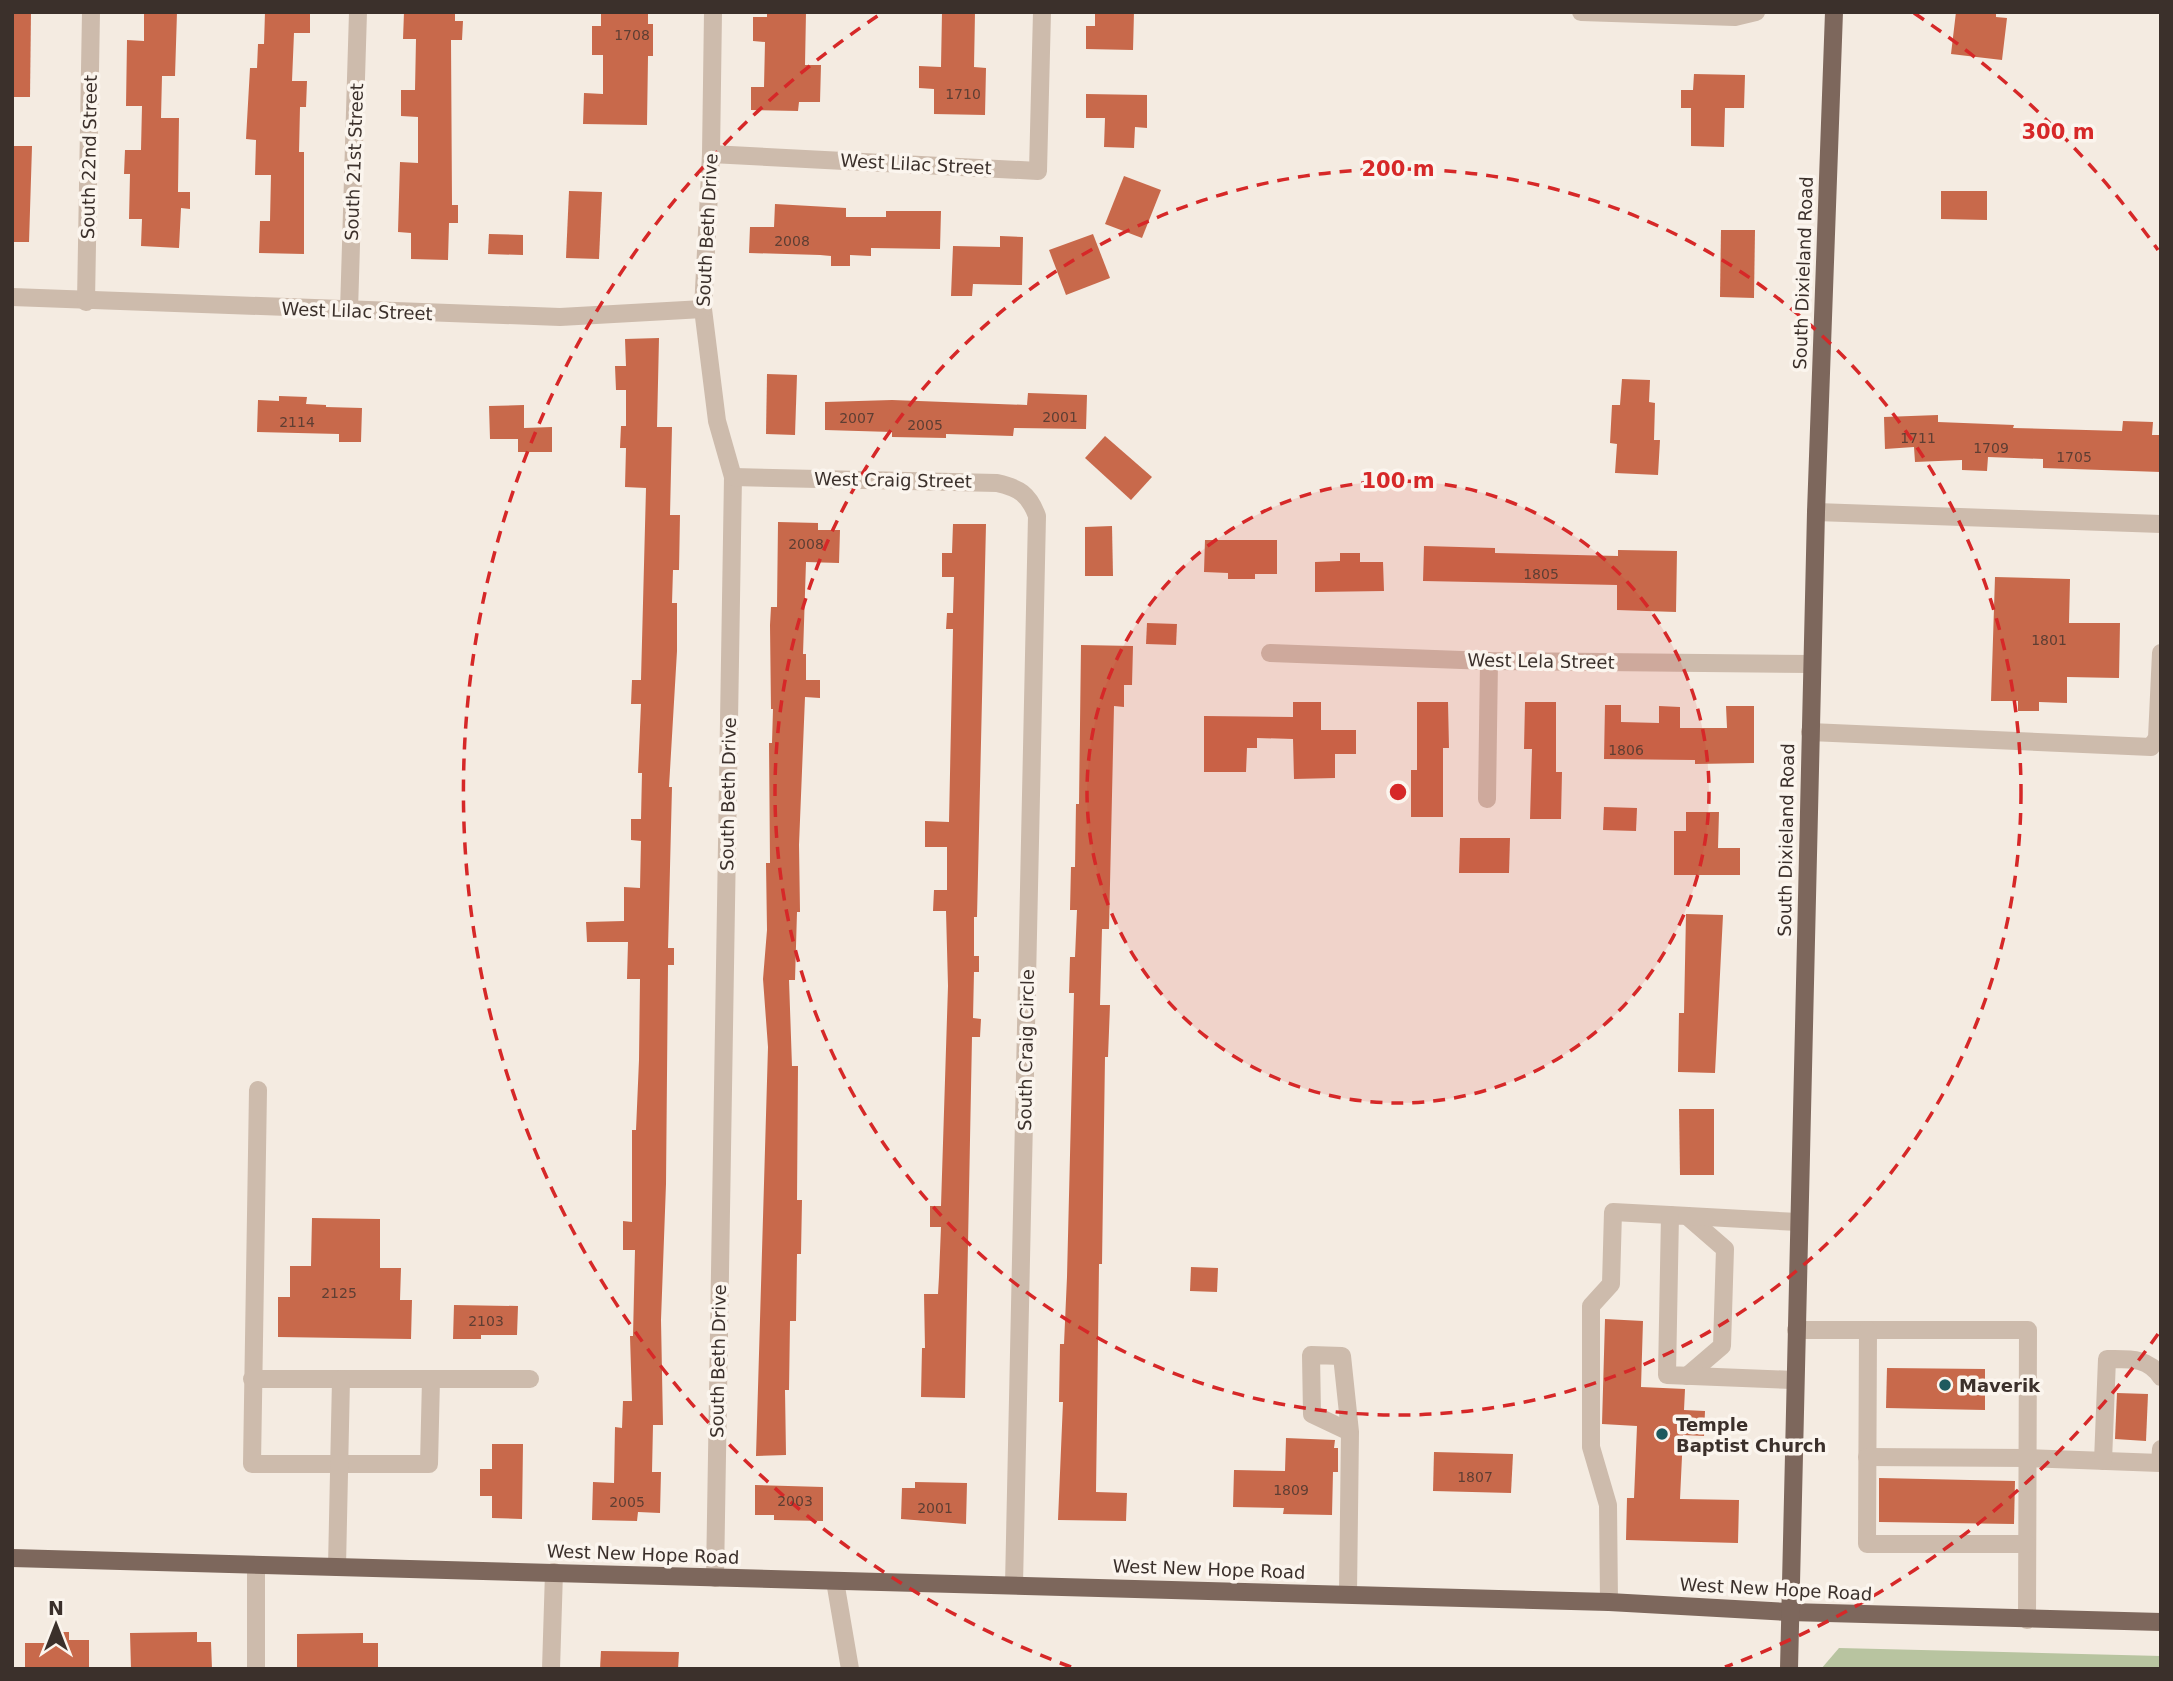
<svg xmlns="http://www.w3.org/2000/svg" width="2173" height="1681" font-family="'DejaVu Sans',sans-serif">
  <style>
    .green { fill: #b8c4a0 }
    .building { fill: #c8694b }
    .lines { fill: none; stroke-linecap: round; stroke-linejoin: round }
    .minor { stroke: #cdbbac; stroke-width: 18 }
    .major { stroke: #7d675c; stroke-width: 18 }
    .ring { fill: none; stroke: #d62828; stroke-width: 3.5; stroke-dasharray: 12 9 }
    .poi-dot { fill: #1f5a5e; stroke: #fbf5ee; stroke-width: 2.5 }
    .labels { text-anchor: middle; dominant-baseline: central; stroke-width: 7; stroke-linejoin: round; paint-order: stroke }
    .number-label { font-size: 14px; fill: #5e3e33 }
    .street-label { font-size: 18px; fill: #3b302b; stroke: #fbf5ee }
    .poi-label { font-size: 18px; font-weight: bold; fill: #3b302b; stroke: #fbf5ee; text-anchor: start }
    .centre { fill: #d62828; stroke: #fbf5ee; stroke-width: 3.5 }
    .ring-label { font-size: 21px; text-anchor: middle; font-weight: bold; fill: #d62828; stroke: #fbf5ee; stroke-width: 7; stroke-linejoin: round; paint-order: stroke }
  </style>
  <rect width="100%" height="100%" fill="#f4ebe1"/>
  <path class="green" d="M1839,1648L2161,1656V1669H1821Z"/>
  <g class="building">
    <path d="M12,12H31L30,97H12Z"/>
    <path d="M144,12H177L175,76H162L161,118H179L178,192H190V209L181,208L179,248L141,246L142,219H129L130,174H124L125,150H141L142,106H126L127,40L144,41Z"/>
    <path d="M265,12H310V33H294L292,81H307L306,107H300L299,152H304V254L259,253L260,221H270L271,175H255L256,140L246,139L250,68H257L258,44H264Z"/>
    <path d="M404,12H455V21H463L462,40H451L452,205H458V223H449L448,260L411,259V233L398,232L400,162L418,163V117L401,116V90H415L416,39H403Z"/>
    <path d="M601,12H648V24H653V56H648L647,125L583,124L584,93L603,94V55H592V26H601Z"/>
    <path d="M767,12H806L805,65H821L820,102H799L798,111L751,110V87H764L765,42L753,41V17H767Z"/>
    <path d="M942,12H975L974,67L986,68L985,115L934,114V89L919,88V66L941,67Z"/>
    <path d="M1095,12H1134L1133,50L1086,49V26H1095Z"/>
    <path d="M1956,12H1996V17L2007,18L2002,60L1951,54Z"/>
    <path d="M1694,74L1745,75L1744,108H1725L1724,147L1691,146V108H1681V90H1693Z"/>
    <path d="M1086,94L1147,95V128L1135,127L1134,148L1104,147L1105,118H1086Z"/>
    <path d="M12,146H32L29,242H12Z"/>
    <path d="M1124,176L1161,190L1142,238L1105,224Z"/>
    <path d="M569,191L602,192L599,259L566,258Z"/>
    <path d="M1941,191H1987V220L1941,219Z"/>
    <path d="M775,204L846,208V217H886V211H941L940,249L871,248V256L850,255V266H831V256L820,255L749,253L750,227H774Z"/>
    <path d="M1721,230H1755L1754,298L1720,297Z"/>
    <path d="M489,234L523,235V255L488,254Z"/>
    <path d="M1093,234L1110,278L1066,295L1049,250Z"/>
    <path d="M1000,236L1023,237L1022,285L973,284L972,296H951L953,246L1000,247Z"/>
    <path d="M659,338L657,427H672L670,515H680L679,570H673L672,603H677V651L669,787H672L668,948H674V965H668L666,1184L661,1320L663,1425H653L652,1472H661L660,1513L638,1512L637,1521L592,1520L593,1482L614,1483L615,1427L622,1428L623,1401H632L630,1336H633L635,1250H623V1221L632,1222V1130H636L639,1060L640,979H627L628,942H587L586,922L624,921V887L640,888L641,841L631,840V819H641L642,773H638L641,704H631L632,680H641L646,488L625,487L626,448H620L621,426H626V390H616L615,366H626L625,339Z"/>
    <path d="M767,374L797,375L795,435L766,434Z"/>
    <path d="M1622,379L1650,380L1649,402L1655,403L1654,440H1660L1658,475L1615,473L1617,444L1610,443L1612,405H1620Z"/>
    <path d="M1028,393L1087,395L1086,429L1014,428L1013,436L946,434V438L892,437V432L825,430V402L892,400L1027,405Z"/>
    <path d="M279,396L307,397L306,404L326,405V407L362,408L361,442H339V434L257,432L258,400L279,401Z"/>
    <path d="M524,405V428L552,427V452H518V439H490L489,406Z"/>
    <path d="M1938,415V422L2014,425L2013,428L2122,431L2123,421L2153,422L2152,435H2161V472L2043,468V459L1988,457L1987,471L1962,470V460L1915,462L1914,447L1885,449L1884,417Z"/>
    <path d="M1105,436L1152,477L1131,500L1085,458Z"/>
    <path d="M778,522L818,523V530H840L839,563L806,562L803,654H806V680H820V698L805,697L799,845L800,912H797L795,980H789L792,1066H798L797,1200H802L801,1254H797L796,1321H790L789,1390H785L786,1455L756,1456L768,1047L763,979L767,930L766,863H770L769,743H772L773,709H771L770,625L771,607H777Z"/>
    <path d="M953,524H986L977,917H974V956H979V972H974L973,1018L981,1019L980,1037H972L965,1398L921,1397L922,1348H925L924,1294H938L939,1277L941,1227H930V1206H941L948,986L946,911H933L934,890H947V847H925V821L949,822L953,629H946L947,613H953L954,577H942V553H952Z"/>
    <path d="M1112,526L1113,576H1085V527Z"/>
    <path d="M1205,540H1277V574H1255V579H1228V573L1204,572Z"/>
    <path d="M1424,546L1495,548V553L1618,556V550L1677,551L1676,612L1617,610V585L1423,581Z"/>
    <path d="M1340,553H1360V562H1383L1384,591L1315,592V562L1340,561Z"/>
    <path d="M1995,577L2070,579L2069,623H2120L2119,678L2067,677V703L2039,702V711H2018V701H1991Z"/>
    <path d="M1147,623L1177,624L1176,645L1146,644Z"/>
    <path d="M1081,645L1133,646L1132,685H1124V707L1114,706L1109,929H1102L1100,1005H1110L1108,1057H1105L1102,1264H1099L1096,1492L1127,1493L1126,1521L1058,1520L1063,1402H1059L1060,1344H1064L1067,1277L1074,993H1069L1070,957H1075L1077,910H1070L1071,867H1075L1076,804H1079Z"/>
    <path d="M1293,702H1321V730H1356V754H1335V778L1294,779L1293,739L1257,738V748H1247L1246,772H1204V716L1293,717Z"/>
    <path d="M1417,702H1448L1449,748H1443V817H1411V770H1417Z"/>
    <path d="M1525,702H1556V772H1562L1561,819H1530L1532,749H1524Z"/>
    <path d="M1605,705H1621V722L1659,723V706L1680,707V728H1727L1726,706H1754V763L1695,764V760L1604,759Z"/>
    <path d="M1604,807L1637,808L1636,831L1603,830Z"/>
    <path d="M1686,812H1719L1718,848H1740V875H1674V831H1686Z"/>
    <path d="M1460,838H1510L1509,873H1459Z"/>
    <path d="M1686,914L1723,915L1715,1073L1678,1072L1679,1013H1684Z"/>
    <path d="M1679,1109H1714V1175H1680Z"/>
    <path d="M312,1218L380,1219V1268H401L400,1300H412L411,1339L278,1337V1297H290V1266H311Z"/>
    <path d="M1191,1267L1218,1268L1217,1292L1190,1291Z"/>
    <path d="M454,1305L518,1306L517,1335H481V1339H453Z"/>
    <path d="M1605,1319L1643,1321L1641,1387L1685,1389L1684,1410L1705,1411L1704,1436L1683,1435L1680,1499L1739,1500L1738,1543L1626,1540L1627,1498H1634L1637,1426L1602,1424Z"/>
    <path d="M1887,1368L1985,1369V1410L1886,1408Z"/>
    <path d="M2117,1393L2148,1394L2146,1441L2115,1439Z"/>
    <path d="M1286,1438L1335,1440L1334,1448H1338V1472H1333L1332,1515L1283,1514L1284,1508L1233,1507L1234,1470L1285,1471Z"/>
    <path d="M492,1444H523L522,1519L492,1518V1496H480V1469H492Z"/>
    <path d="M1434,1452L1513,1454L1511,1493L1433,1491Z"/>
    <path d="M1879,1478L2015,1481L2014,1524L1879,1522Z"/>
    <path d="M915,1482L967,1483L966,1524L901,1519L902,1488H915Z"/>
    <path d="M755,1485L823,1487V1521L774,1520V1515H755Z"/>
    <path d="M53,1632H69V1640H89V1669H25V1643H53Z"/>
    <path d="M197,1632V1642H211L212,1669H131L130,1633Z"/>
    <path d="M363,1633V1643H378V1669H297V1634Z"/>
    <path d="M601,1651L679,1652L678,1669H600Z"/>
  </g>
  <g class="lines">
    <g class="minor">
      <path d="M713,12L711,154L703,309L717,421L733,477L715,1578"/>
      <path d="M1581,12L1735,17L1756,12"/>
      <path d="M711,154L1038,171L1042,12"/>
      <path d="M12,297L560,317L703,309"/>
      <path d="M86,302L91,12"/>
      <path d="M349,311L358,12"/>
      <path d="M733,477L997,483C1019,488 1029,494 1037,516L1014,1585"/>
      <path d="M1816,512L2161,524"/>
      <path d="M1270,653L1489,661L1812,664"/>
      <path d="M1810,732L2151,747L2157,738L2161,653"/>
      <path d="M1487,799L1489,661"/>
      <path d="M258,1090L252,1464H429L431,1379"/>
      <path d="M1687,1216L1725,1249L1722,1346L1687,1376"/>
      <path d="M1796,1330H2028L2027,1620"/>
      <path d="M1868,1330L1867,1544H2027"/>
      <path d="M252,1379H530"/>
      <path d="M1794,1380L1667,1375L1670,1215L1798,1222"/>
      <path d="M1867,1457L2027,1458L2160,1463L2161,1449"/>
      <path d="M2103,1461L2107,1359C2129,1359 2148,1357 2161,1377"/>
      <path d="M337,1567L341,1379"/>
      <path d="M835,1581L850,1669"/>
      <path d="M1348,1594L1350,1432L1342,1356L1311,1355L1312,1414L1350,1432"/>
      <path d="M1609,1602L1608,1505L1591,1447V1306L1611,1284L1613,1212L1670,1215"/>
      <path d="M256,1669V1565"/>
      <path d="M551,1669L554,1572"/>
    </g>
    <g class="major">
      <path d="M12,1558L1609,1602L1789,1612L2161,1622"/>
      <path d="M1789,1669L1816,512L1834,12"/>
    </g>
  </g>
  <circle cx="1398" cy="792" r="311" fill="#d62828" fill-opacity=".12"/>
  <g class="ring">
    <circle cx="1398" cy="792" r="311"/>
    <circle cx="1398" cy="792" r="623"/>
    <path d="M2158 1334A934 934 0 0 1 1725 1667M1071 1667A934 934 0 0 1 882 13M1914 13A934 934 0 0 1 2158 250"/>
  </g>
  <g class="poi-dot">
    <circle cx="1945" cy="1385" r="7"/>
    <circle cx="1662" cy="1434" r="7"/>
  </g>
  <g class="labels">
    <g class="number-label">
      <text x="632" y="35">1708</text>
      <text x="963" y="94">1710</text>
      <text x="792" y="241">2008</text>
      <text x="1060" y="417">2001</text>
      <text x="857" y="418">2007</text>
      <text x="297" y="422">2114</text>
      <text x="925" y="425">2005</text>
      <text x="1918" y="438">1711</text>
      <text x="1991" y="448">1709</text>
      <text x="2074" y="457">1705</text>
      <text x="806" y="544">2008</text>
      <text x="1541" y="574">1805</text>
      <text x="2049" y="640">1801</text>
      <text x="1626" y="750">1806</text>
      <text x="339" y="1293">2125</text>
      <text x="486" y="1321">2103</text>
      <text x="1475" y="1477">1807</text>
      <text x="1291" y="1490">1809</text>
      <text x="795" y="1501">2003</text>
      <text x="627" y="1502">2005</text>
      <text x="935" y="1508">2001</text>
    </g>
    <g class="street-label">
      <text transform="translate(89 157) rotate(-89)">South 22nd Street</text>
      <text transform="translate(354 162) rotate(-88)">South 21st Street</text>
      <text transform="translate(916 164) rotate(3)">West Lilac Street</text>
      <text transform="translate(707 230) rotate(-87)">South Beth Drive</text>
      <text transform="translate(1803 273) rotate(-88)">South Dixieland Road</text>
      <text transform="translate(357 311) rotate(2)">West Lilac Street</text>
      <text transform="translate(893 480) rotate(1)">West Craig Street</text>
      <text transform="translate(1541 661) rotate(1)">West Lela Street</text>
      <text transform="translate(728 794) rotate(-89)">South Beth Drive</text>
      <text transform="translate(1786 840) rotate(-89)">South Dixieland Road</text>
      <text transform="translate(1026 1050) rotate(-89)">South Craig Circle</text>
      <text transform="translate(718 1361) rotate(-89)">South Beth Drive</text>
      <text transform="translate(643 1554) rotate(2)">West New Hope Road</text>
      <text transform="translate(1209 1569) rotate(2)">West New Hope Road</text>
      <text transform="translate(1776 1589) rotate(3)">West New Hope Road</text>
    </g>
    <g class="poi-label">
      <text x="1959" y="1385">Maverik</text>
      <text x="1676" y="1424">Temple<tspan x="1676" dy="21">Baptist Church</tspan></text>
    </g>
  </g>
  <circle cx="1398" cy="792" r="10" class="centre"/>
  <g class="ring-label">
    <text x="2058" y="139">300 m</text>
    <text x="1398" y="176">200 m</text>
    <text x="1398" y="488">100 m</text>
  </g>
  <rect width="2173" height="1681" fill="none" stroke="#3b302b" stroke-width="28"/>
  <g transform="translate(56 1625)" stroke="#fbf5ee" stroke-width="5" paint-order="stroke">
  <path d="M0-5L12 26L0 18L-12 26Z" fill="#3b302b"/>
  <text y="-10" font-size="19" font-weight="bold" text-anchor="middle" fill="#3b302b">N</text>
  </g>
</svg>
